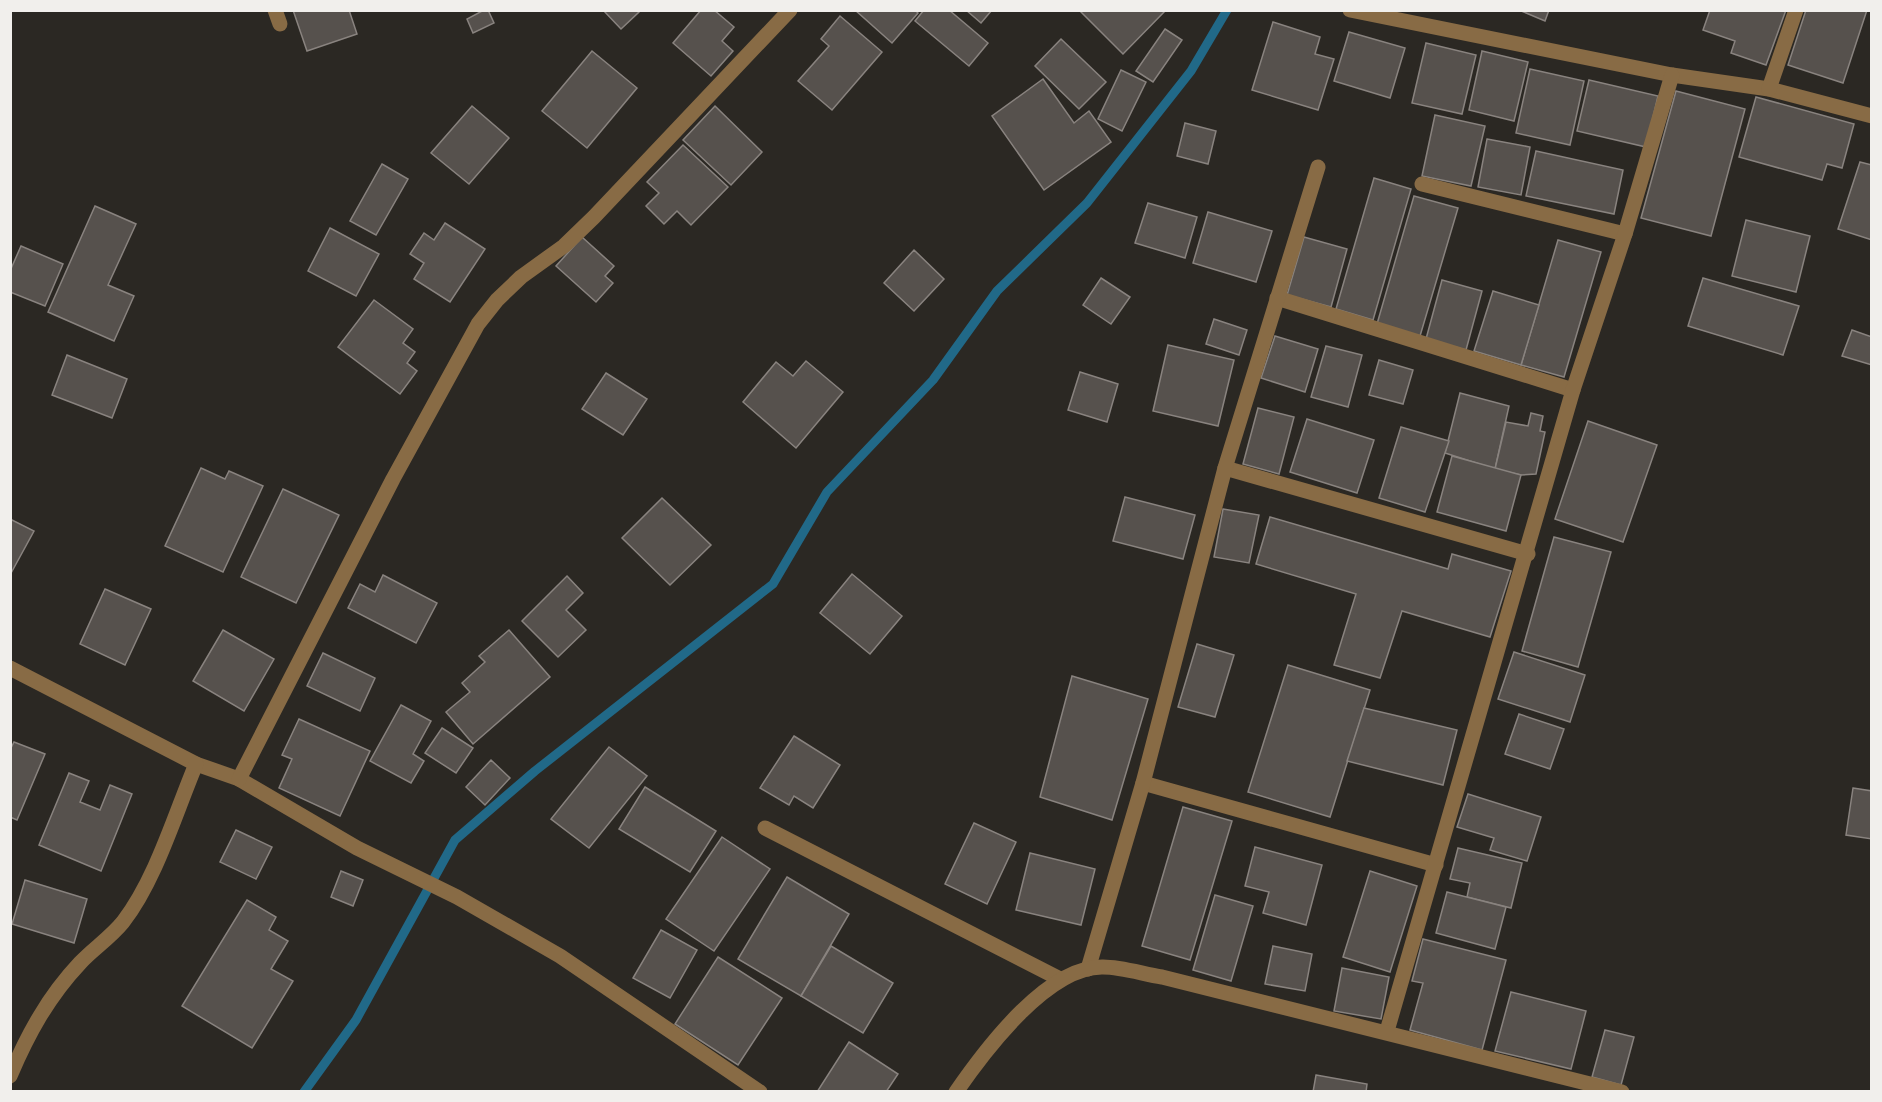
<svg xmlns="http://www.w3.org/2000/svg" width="1882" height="1102" font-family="Montserrat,sans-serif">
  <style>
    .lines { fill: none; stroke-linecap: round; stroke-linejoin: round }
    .stream { stroke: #216988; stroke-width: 9 }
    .building { fill: #56514d; stroke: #89837f; stroke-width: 1.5 }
    .street { stroke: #886b45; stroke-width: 15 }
  </style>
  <rect width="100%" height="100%" fill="#2b2823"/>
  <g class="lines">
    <path class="stream" d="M304,1092L356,1020L455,840L535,771L773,584L827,492L933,380L997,291L1087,203L1191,71L1227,10"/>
  </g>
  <g class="building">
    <path d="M293,10H349L357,34L307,51Z"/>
    <path d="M484,10H488L494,23L473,33L467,19Z"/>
    <path d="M603,10H638L639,12L621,29Z"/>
    <path d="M701,10H714L734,27L722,41L733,51L711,76L673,43Z"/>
    <path d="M855,10H915L918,13L892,43Z"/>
    <path d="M924,10H949L988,43L969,66L915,21Z"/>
    <path d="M966,10H992L981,23Z"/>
    <path d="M1079,10H1166L1123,54Z"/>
    <path d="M1519,10H1549L1545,21Z"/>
    <path d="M1710,10H1786L1766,65L1731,53L1735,41L1703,30Z"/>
    <path d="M1806,10H1867L1843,83L1788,65Z"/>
    <path d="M840,16L882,52L832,110L798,81L829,46L821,39Z"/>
    <path d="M1273,22L1320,37L1315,54L1334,59L1318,110L1252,90Z"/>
    <path d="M1165,29L1182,40L1153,82L1136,71Z"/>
    <path d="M1349,32L1405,48L1390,98L1334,81Z"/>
    <path d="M1061,39L1106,82L1079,109L1035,66Z"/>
    <path d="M1426,43L1476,55L1462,114L1412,103Z"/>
    <path d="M592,51L637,88L587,148L542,111Z"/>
    <path d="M1482,51L1528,62L1514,121L1469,110Z"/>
    <path d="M1530,69L1584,81L1570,145L1516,133Z"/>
    <path d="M1121,70L1146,82L1122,131L1098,119Z"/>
    <path d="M1043,79L1074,123L1089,111L1111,142L1044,190L992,116Z"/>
    <path d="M1589,80L1658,96L1646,147L1577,131Z"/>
    <path d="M1676,91L1745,109L1711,236L1641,218Z"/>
    <path d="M1756,97L1854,124L1842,168L1827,164L1822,180L1739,157Z"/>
    <path d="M472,106L509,138L469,184L431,153Z"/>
    <path d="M715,106L762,152L731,185L683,140Z"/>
    <path d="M1435,115L1485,126L1471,186L1422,176Z"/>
    <path d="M1185,123L1216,131L1208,164L1177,156Z"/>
    <path d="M1487,139L1530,147L1521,195L1478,187Z"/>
    <path d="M683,145L728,187L691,225L677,211L664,224L646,206L659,193L647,182Z"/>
    <path d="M1536,151L1623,170L1614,214L1526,196Z"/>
    <path d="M1860,162L1872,165V240L1838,229Z"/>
    <path d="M382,164L408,179L376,235L350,221Z"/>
    <path d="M1374,178L1411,189L1373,320L1336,309Z"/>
    <path d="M1414,196L1458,208L1420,336L1377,324Z"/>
    <path d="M1148,203L1197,217L1185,258L1135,243Z"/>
    <path d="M95,206L136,224L108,285L134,296L114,341L48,312Z"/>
    <path d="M1208,212L1272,231L1256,282L1193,263Z"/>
    <path d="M1746,220L1810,236L1796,292L1732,276Z"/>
    <path d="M445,223L485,249L450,302L414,279L424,263L410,254L424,233L434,240Z"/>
    <path d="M330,228L379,254L356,296L308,271Z"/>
    <path d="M582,237L614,266L605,276L613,283L596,302L556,266Z"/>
    <path d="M1304,237L1347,249L1331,307L1287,295Z"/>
    <path d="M1558,240L1601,252L1564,377L1521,365Z"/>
    <path d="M21,246L63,264L45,306L10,292V271Z"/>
    <path d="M914,250L944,279L914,311L884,283Z"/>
    <path d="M1101,278L1130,297L1111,324L1083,305Z"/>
    <path d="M1703,278L1799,306L1783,355L1688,326Z"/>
    <path d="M1442,280L1482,291L1466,350L1426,339Z"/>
    <path d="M1493,291L1539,305L1521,365L1474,351Z"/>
    <path d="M374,300L413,329L403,343L415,352L407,363L417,371L400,394L338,347Z"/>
    <path d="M1214,319L1247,330L1239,355L1206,344Z"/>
    <path d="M1852,330L1872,337V365L1842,356Z"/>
    <path d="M1275,336L1318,349L1305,392L1261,378Z"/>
    <path d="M1168,345L1234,360L1218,426L1153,411Z"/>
    <path d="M1326,346L1362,355L1348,407L1311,397Z"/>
    <path d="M67,355L127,379L112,418L52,395Z"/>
    <path d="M1379,360L1413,370L1403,404L1369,395Z"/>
    <path d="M806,361L843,392L796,448L743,402L776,362L793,376Z"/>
    <path d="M1080,372L1118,384L1107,422L1068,410Z"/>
    <path d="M606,373L647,399L623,435L582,409Z"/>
    <path d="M1460,393L1509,406L1495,469L1445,453Z"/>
    <path d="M1258,408L1294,417L1279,474L1243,464Z"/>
    <path d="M1531,413L1543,416L1540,431L1545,432L1536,474L1521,475L1495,469L1506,422L1528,426Z"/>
    <path d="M1307,419L1374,440L1357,493L1290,472Z"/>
    <path d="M1588,421L1657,445L1623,542L1555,519Z"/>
    <path d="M1401,427L1449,441L1425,512L1379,498Z"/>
    <path d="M1452,456L1521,475L1506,531L1437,512Z"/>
    <path d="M201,468L225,479L229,471L263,486L223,572L165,546Z"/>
    <path d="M283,489L339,515L296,603L241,577Z"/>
    <path d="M1125,497L1195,515L1183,559L1113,541Z"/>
    <path d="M662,498L711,545L670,585L622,538Z"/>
    <path d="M1223,509L1259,515L1249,563L1214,557Z"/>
    <path d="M1270,517L1448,569L1452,554L1511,571L1490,637L1402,611L1380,678L1334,665L1356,594L1256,564Z"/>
    <path d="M10,519L34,531L10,575Z"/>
    <path d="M1554,537L1611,552L1578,667L1522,651Z"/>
    <path d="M852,574L902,616L870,654L820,613Z"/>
    <path d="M383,575L437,603L416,643L348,608L360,584L375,592Z"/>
    <path d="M567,576L583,593L566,610L586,630L558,657L522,621Z"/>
    <path d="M105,589L151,609L125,665L80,644Z"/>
    <path d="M223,630L274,659L244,711L193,681Z"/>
    <path d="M509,630L550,677L473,744L446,712L470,692L462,683L485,662L479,656Z"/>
    <path d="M1197,644L1234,655L1215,717L1178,707Z"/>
    <path d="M1514,652L1585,675L1570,722L1498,699Z"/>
    <path d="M323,653L375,678L360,711L307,686Z"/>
    <path d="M1288,665L1370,690L1330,817L1248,792Z"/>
    <path d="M1072,676L1148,699L1112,820L1040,797Z"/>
    <path d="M401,705L431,721L413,754L424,761L411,783L370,761Z"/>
    <path d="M1364,708L1457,730L1443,785L1347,761Z"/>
    <path d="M1519,714L1564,729L1550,769L1505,754Z"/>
    <path d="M299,719L370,751L340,816L279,788L292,759L282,755Z"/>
    <path d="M442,728L473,748L456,773L425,753Z"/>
    <path d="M794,736L840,765L813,808L794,796L789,805L760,788Z"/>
    <path d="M14,742L45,754L17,820L10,817V750Z"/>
    <path d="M609,747L647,776L589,848L551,819Z"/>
    <path d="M491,760L510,778L485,805L466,787Z"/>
    <path d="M69,773L89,781L80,802L100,810L110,785L132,794L101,871L39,845Z"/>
    <path d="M645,787L716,831L690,872L619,829Z"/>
    <path d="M1853,788L1872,791V839L1846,835Z"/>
    <path d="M1468,794L1541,817L1527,861L1490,850L1494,838L1457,827Z"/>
    <path d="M1183,807L1232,821L1190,960L1142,946Z"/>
    <path d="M974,823L1016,842L987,904L945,884Z"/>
    <path d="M236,830L272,847L256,879L220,862Z"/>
    <path d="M722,837L770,869L714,951L666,919Z"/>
    <path d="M1255,847L1322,865L1306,925L1263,913L1269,892L1245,886Z"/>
    <path d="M1458,848L1522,863L1511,908L1467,897L1470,883L1450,879Z"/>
    <path d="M1030,853L1095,869L1081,925L1016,910Z"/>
    <path d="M341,871L363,880L353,906L331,897Z"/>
    <path d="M1370,871L1417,886L1390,972L1343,957Z"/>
    <path d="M787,877L849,914L801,996L738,959Z"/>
    <path d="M25,880L87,899L74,943L12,924Z"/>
    <path d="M1447,892L1506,907L1495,949L1436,933Z"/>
    <path d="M1215,895L1253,906L1231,981L1193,970Z"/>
    <path d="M247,900L276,917L269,930L288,941L271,969L293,981L252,1048L182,1006Z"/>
    <path d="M661,930L697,950L670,998L633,978Z"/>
    <path d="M1423,939L1506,960L1482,1050L1410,1030L1423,983L1412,981Z"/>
    <path d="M831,946L893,983L863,1033L801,996Z"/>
    <path d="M1273,946L1312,954L1305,991L1265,984Z"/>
    <path d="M718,957L782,998L738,1065L675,1024Z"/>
    <path d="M1342,968L1389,977L1381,1019L1334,1011Z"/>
    <path d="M1511,992L1586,1011L1571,1069L1495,1051Z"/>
    <path d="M1605,1030L1634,1037L1621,1085L1592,1077Z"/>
    <path d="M849,1042L898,1074L886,1092H817Z"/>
    <path d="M1316,1075L1367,1084L1366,1092H1313Z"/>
  </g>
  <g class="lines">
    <g class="street">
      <path d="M275,10L280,24"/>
      <path d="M1350,10L1672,75L1769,89L1872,116"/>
      <path d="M1769,89L1796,10"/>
      <path d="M1422,184L1625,234"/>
      <path d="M1277,298L1573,390"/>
      <path d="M1225,468L1528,554"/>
      <path d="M10,668L196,764L239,779L357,848L457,897L560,956L760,1092"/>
      <path d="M239,779L393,479L478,324L497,300L521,277L564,246L594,217L790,10"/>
      <path d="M1143,783L1436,865"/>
      <path d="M765,828L1060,979"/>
      <path d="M1088,969L1143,783L1225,468L1318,167"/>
      <path d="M1387,1031L1573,390L1625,234L1672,75"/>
      <path d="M10,1076C28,1034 48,997 80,963C93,949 110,938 123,922C156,879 175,814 196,764"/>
      <path d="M956,1092C985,1050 1048,966 1103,967C1122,967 1143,974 1162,977L1622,1092"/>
    </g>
  </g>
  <rect width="1882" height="1102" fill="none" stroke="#f1efec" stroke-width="24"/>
</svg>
